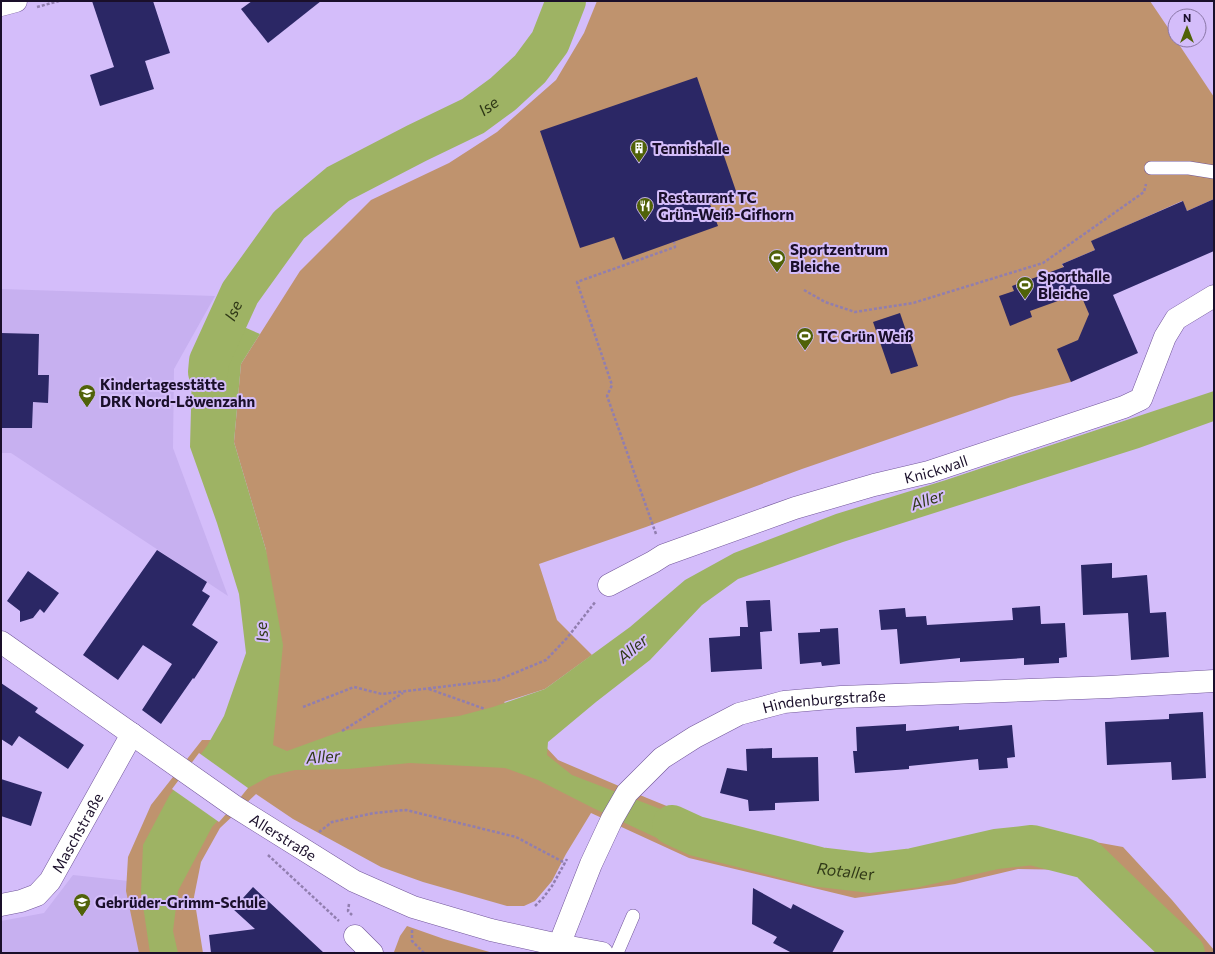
<svg xmlns="http://www.w3.org/2000/svg" width="1215" height="954" font-family="Commissioner,sans-serif">
  <style>
    .built { fill: #c7b0f0 }
    .green { fill: #bf936e }
    .water { fill: #9eb364 }
    .pier { fill: #d4bdfa }
    .lines { fill: none; stroke-linecap: round; stroke-linejoin: round }
    .river { stroke: #9eb364; stroke-width: 40 }
    .building { fill: #2b2765 }
    .service-casing { stroke: #71569a; stroke-width: 14 }
    .minor-casing { stroke: #71569a; stroke-width: 23 }
    .tertiary-casing { stroke: #71569a; stroke-width: 23 }
    .path { stroke: #917eaf; stroke-width: 2.5; stroke-dasharray: 3 2; stroke-linecap: butt }
    .service { stroke: #fff; stroke-width: 13 }
    .minor { stroke: #fff; stroke-width: 22 }
    .tertiary { stroke: #fff; stroke-width: 22 }
    .labels { text-anchor: middle; dominant-baseline: central; stroke-width: 4; stroke-linejoin: round; paint-order: stroke }
    .poi-label { font-size: 15px; font-weight: bold; fill: #1a0f2a; stroke: #d4bdfa; text-anchor: start }
    .street-label { font-size: 15px; fill: #1a0f2a; stroke: #d4bdfa }
    .water-label { font-size: 16px; font-style: italic; fill: #303917; stroke: #d4bdfa }
  </style>
  <rect width="100%" height="100%" fill="#d4bdfa"/>
  <g class="built">
    <path d="M1,289L215,296L174,369L173,448L228,596L11,453H1Z"/>
    <path d="M73,875L138,882L147,953H1V921L44,913Z"/>
  </g>
  <g class="green">
    <path d="M597,1H1150L1175,38V40H1176L1214,97V199L1187,211L1182,201L1092,241L1095,250L1062,264L1073,288L1084,283L1089,314L1071,382L1011,397L802,469L646,527L539,564L557,620L592,655L545,689L504,702L558,760L647,798L689,815L807,848L870,861L1016,834L1062,836L1123,847L1172,900L1214,950V953H1165L1109,894L1072,870L1018,869L955,884L855,898L689,858L591,813L566,854L552,881L535,901L524,906H507L423,882L381,867L293,819L256,794L220,828L201,862L194,897L203,953H139L126,891L128,857L151,805L202,740H273L266,550L234,442L241,364L300,271L371,200L449,163L497,132L556,80L584,33Z"/>
    <path d="M407,926L444,939L493,953H395L394,952L400,936Z"/>
  </g>
  <path class="water" d="M221,317L260,334L241,364L234,442L266,550L283,645L273,745L287,751L342,731L459,716L493,707L545,689L630,627L685,580L734,553L836,514L946,480L1214,391V421L1139,448L843,542L738,579L702,605L650,660L596,702L548,742L547,755L572,775L676,815L727,828L722,858L674,846L593,808L538,780L505,768L410,763L348,769L295,770L270,776L248,788L212,827L178,891L173,931L178,953H150L141,892L143,845L169,796L207,746L224,716L246,653L239,594L217,523L190,447L192,371Z"/>
  <path class="pier" d="M199,753L248,788L235,804L219,822L172,789Z"/>
  <g class="lines">
    <g class="river">
      <path id="s1" d="M208,372L209,361L240,293L289,225L338,184L417,143L473,116L503,94L530,69L550,42L566,1"/>
      <path id="s2" d="M672,825L696,836L819,867L870,873L913,868L996,849L1032,845L1087,859L1151,921L1185,953"/>
    </g>
  </g>
  <g class="building">
    <path d="M92,1H153L170,53L145,61L154,89L100,106L90,75L114,67Z"/>
    <path d="M252,1H321L268,43L241,9Z"/>
    <path d="M697,77L737,194L710,204L718,226L623,260L614,237L580,248L540,131Z"/>
    <path d="M1214,199V251L1113,295L1138,353L1071,382L1057,349L1078,340L1089,314L1080,293L1030,311L1032,317L1010,326L999,296L1014,291L1012,286L1064,267L1062,264L1095,250L1091,241L1183,201L1187,211Z"/>
    <path d="M900,313L918,366L891,374L873,322Z"/>
    <path d="M1,333L39,334L38,375H49L48,403L33,402L32,428H1Z"/>
    <path d="M157,550L207,582L202,591L210,596L192,625L218,642L194,679L193,678L161,724L142,710L172,664L143,645L118,680L83,655Z"/>
    <path d="M1112,563V578L1147,575L1150,613L1166,612L1169,657L1131,660L1128,613L1083,615L1081,565Z"/>
    <path d="M28,571L59,593L44,613L40,609L33,618L20,622V611L7,601Z"/>
    <path d="M770,600L772,631L760,632L762,669L711,672L709,638L740,636V627H748L746,601Z"/>
    <path d="M1040,606L1041,624L1065,623L1067,657L1059,658V663L1024,665V658L960,662V658L900,664L897,629L881,630L879,610L905,608L906,617L926,616L927,625L1013,620L1012,608Z"/>
    <path d="M838,628L840,664L822,666L821,662L800,664L798,633L820,632V629Z"/>
    <path d="M1,683L38,708L35,712L84,745L68,769L19,736L12,746L1,739Z"/>
    <path d="M1203,712L1206,778L1172,780L1171,762L1107,765L1105,722L1169,719V714Z"/>
    <path d="M906,724V731L959,726V730L1012,725L1015,757L1007,758L1008,768L979,770L978,759L909,766V769L855,773L853,751H857L856,727Z"/>
    <path d="M772,748V758L818,757L819,801L775,803V810L749,811L748,800L720,793L727,768L747,771L746,749Z"/>
    <path d="M1,779L42,792L31,826L1,816Z"/>
    <path d="M253,887L324,953H211L209,935L255,929L233,909Z"/>
    <path d="M753,888L791,909L793,904L844,931L832,953H792L773,943L777,937L752,924Z"/>
  </g>
  <g class="lines">
    <defs>
      <g id="service">
        <path d="M1151,168H1189L1214,172"/>
        <path d="M617,953L633,916"/>
      </g>
      <g id="minor">
        <path id="s3" d="M609,585L653,562L664,555L795,508L874,485L929,472L1124,407L1141,399L1165,337L1176,319L1214,296"/>
        <path id="s4" d="M1,905L21,901L37,895L50,881L132,734"/>
        <path d="M355,936L372,953"/>
        <path id="s5" d="M556,953L591,864L612,819L627,793L662,758L695,737L739,714L784,702L841,697L1109,687L1214,681"/>
      </g>
      <g id="tertiary">
        <path d="M1,5L16,1"/>
        <path id="s6" d="M1,642L234,806L354,881L413,907L491,930L559,945L602,953"/>
      </g>
    </defs>
    <use href="#service" class="service-casing"/>
    <use href="#minor" class="minor-casing"/>
    <use href="#tertiary" class="tertiary-casing"/>
    <g class="path">
      <path d="M37,7L59,1"/>
      <path d="M804,290L825,302L855,312L913,303L1043,263L1144,192L1146,184"/>
      <path d="M656,534L607,396L612,385L577,282L675,247L674,242"/>
      <path d="M429,689L485,709"/>
      <path d="M303,707L354,687L382,694L498,680L546,660L567,638L596,601"/>
      <path d="M342,731L403,693"/>
      <path d="M319,832L332,822L374,813L406,810L516,837L565,863"/>
      <path d="M268,855L339,921"/>
      <path d="M349,904L348,911L352,915"/>
      <path d="M535,906L543,898L552,886L567,859"/>
      <path d="M412,930V941L424,953"/>
    </g>
    <use href="#service" class="service"/>
    <use href="#minor" class="minor"/>
    <use href="#tertiary" class="tertiary"/>
  </g>
  <defs>
    <symbol id="building-pin" viewBox="-11 -11 22 30"><path d="M0 17L-7.5 6A9.5 9.5 0 1 1 7.5 6Z" fill="#506208" stroke="#d4bdfa"/><path d="M-4-6H4V6H1V3H-1V6H-4ZM-2.5-4.3h1.7v1.8h-1.7ZM.8-4.3h1.7v1.8H.8ZM-2.5-1h1.7V.8h-1.7ZM.8-1h1.7V.8H.8Z" fill="#fff"/></symbol>
    <symbol id="restaurant-pin" viewBox="-11 -11 22 30"><path d="M0 17L-7.5 6A9.5 9.5 0 1 1 7.5 6Z" fill="#506208" stroke="#d4bdfa"/><path d="M-5-6h1v4h1v-4h1v4h1v-4h1v5L-1.5 .5V6h-2V.5L-5-1ZM5-6V6H3V1.5H1.5Q1.5-4 5-6Z" fill="#fff"/></symbol>
    <symbol id="stadium-pin" viewBox="-11 -11 22 30"><path d="M0 17L-7.5 6A9.5 9.5 0 1 1 7.5 6Z" fill="#506208" stroke="#d4bdfa"/><path d="M0-5a6.5 5 0 1 0 0 10a6.5 5 0 1 0 0-10ZM-3.5-1.8h7v3.6h-7Z" fill="#fff"/></symbol>
    <symbol id="school-pin" viewBox="-11 -11 22 30"><path d="M0 17L-7.5 6A9.5 9.5 0 1 1 7.5 6Z" fill="#506208" stroke="#d4bdfa"/><path d="M0-5L7-2L0 1L-7-2ZM-4 1L0 2.5L4 1V4Q0 6-4 4Z" fill="#fff"/></symbol>
  </defs>
  <g fill-rule="evenodd">
    <use href="#building-pin" x="629" y="138" width="20" height="27"/>
    <use href="#restaurant-pin" x="635" y="196" width="20" height="27"/>
    <use href="#stadium-pin" x="767" y="248" width="20" height="27"/>
    <use href="#stadium-pin" x="1015" y="275" width="20" height="27"/>
    <use href="#stadium-pin" x="795" y="326" width="20" height="27"/>
    <use href="#school-pin" x="77" y="383" width="20" height="27"/>
    <use href="#school-pin" x="72" y="892" width="20" height="27"/>
  </g>
  <g class="labels">
    <g class="poi-label">
      <text x="652" y="148">Tennishalle</text>
      <text x="658" y="197">Restaurant TC<tspan x="658" dy="17">Grün-Weiß-Gifhorn</tspan></text>
      <text x="790" y="249">Sportzentrum<tspan x="790" dy="17">Bleiche</tspan></text>
      <text x="1038" y="276">Sporthalle<tspan x="1038" dy="17">Bleiche</tspan></text>
      <text x="818" y="336">TC Grün Weiß</text>
      <text x="100" y="384">Kindertagesstätte<tspan x="100" dy="17">DRK Nord-Löwenzahn</tspan></text>
      <text x="95" y="902">Gebrüder-Grimm-Schule</text>
    </g>
    <g class="street-label">
      <text stroke="none"><textPath href="#s3" startOffset="348">Knickwall</textPath></text>
      <text stroke="none"><textPath href="#s5" startOffset="400">Hindenburgstraße</textPath></text>
      <text stroke="none"><textPath href="#s4" startOffset="112">Maschstraße</textPath></text>
      <text stroke="none"><textPath href="#s6" startOffset="343">Allerstraße</textPath></text>
    </g>
    <g class="water-label">
      <text stroke="none"><textPath href="#s1" startOffset="403">Ise</textPath></text>
      <text stroke="none"><textPath href="#s1" startOffset="67">Ise</textPath></text>
      <text transform="translate(927 499) rotate(-19)">Aller</text>
      <text transform="translate(261 632) rotate(-95)">Ise</text>
      <text transform="translate(632 648) rotate(-40)">Aller</text>
      <text transform="translate(323 756) rotate(-4)">Aller</text>
      <text stroke="none"><textPath href="#s2" startOffset="180">Rotaller</textPath></text>
    </g>
  </g>
  <rect width="1215" height="954" fill="none" stroke="#1a0f2a" stroke-width="4"/>
  <g transform="translate(1187 28)"><circle r="19" fill="#d4bdfa" stroke="#8a77a7"/>
  <path d="M0-3L7 15L0 10L-7 15Z" fill="#506208"/>
  <text y="-6" font-size="11" font-weight="bold" text-anchor="middle" fill="#1a0f2a">N</text>
  </g>
</svg>
